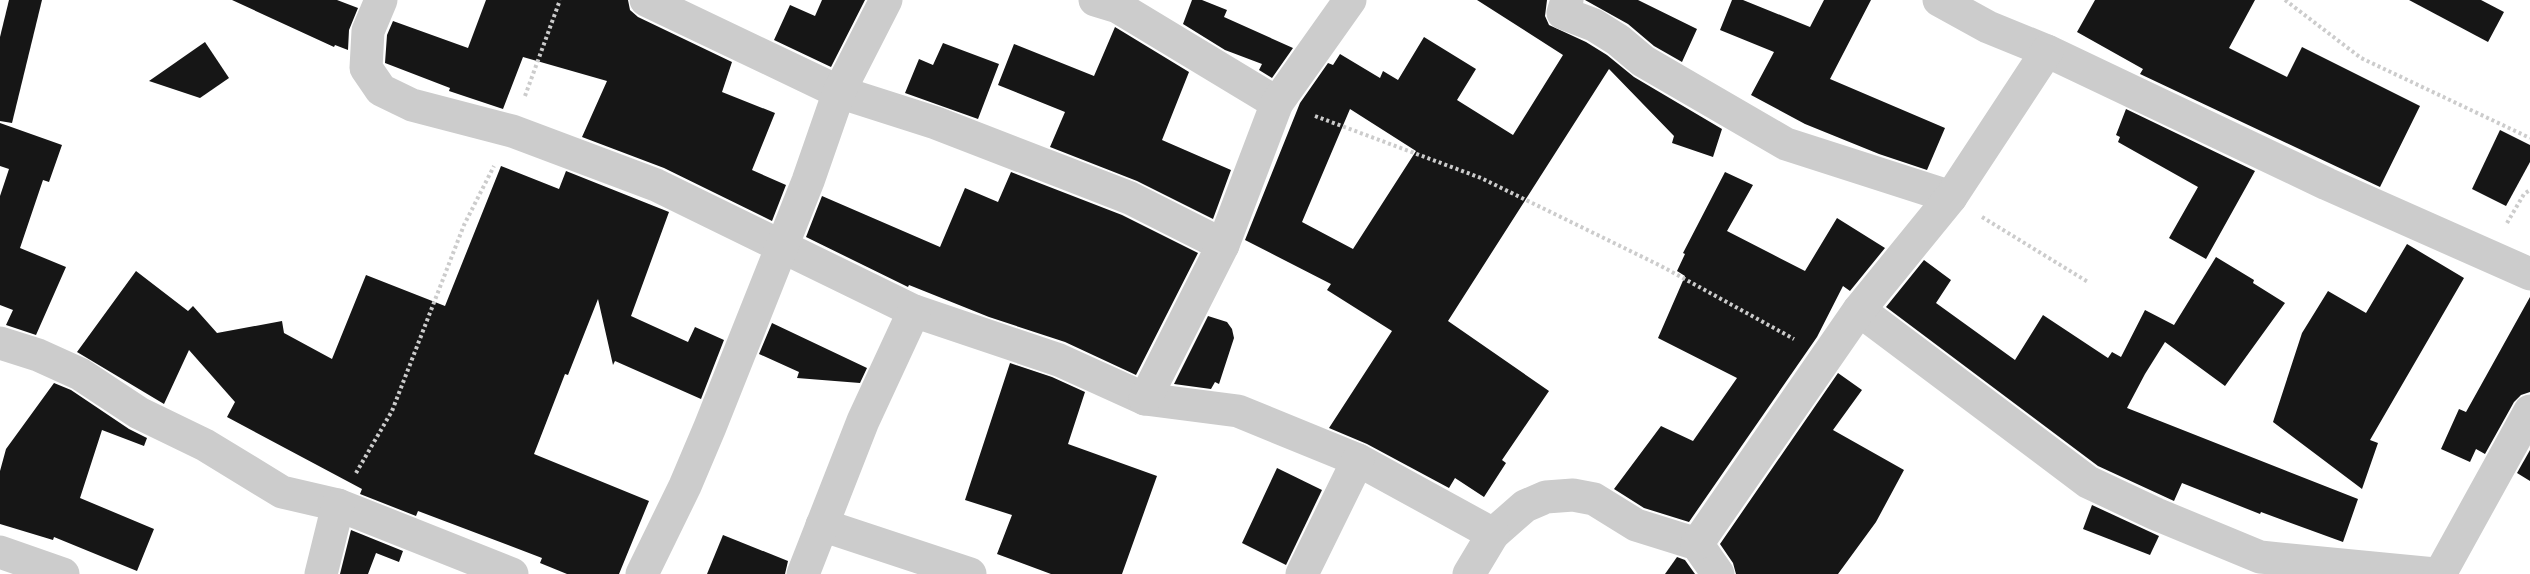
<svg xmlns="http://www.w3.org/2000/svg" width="2530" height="574" font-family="Roboto,sans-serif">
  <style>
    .building { fill: #161616; fill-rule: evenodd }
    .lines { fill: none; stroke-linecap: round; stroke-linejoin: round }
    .path { stroke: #ccc; stroke-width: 4; stroke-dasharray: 3 3; stroke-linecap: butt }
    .minor { stroke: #ccc; stroke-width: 33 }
  </style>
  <rect width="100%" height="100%" fill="#fff"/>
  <g class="building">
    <path d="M9,0H42L12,123L0,121V37Z"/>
    <path d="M232,0H337L358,8L349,30L348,50L335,45L334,47Z"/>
    <path d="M486,0H628L630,10L638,17L732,62L722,92L775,113L752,170L786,185L772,221L664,168L582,137L607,81L523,57L503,109L449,91L450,88L385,63L387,35L393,21L468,48Z"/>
    <path d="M822,0H865L831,67L774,40L790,5L815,16Z"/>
    <path d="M1192,0H1202L1227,10L1224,17L1293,48L1272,78L1259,70L1262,64L1225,50L1183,24Z"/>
    <path d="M1477,0H1547L1545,16L1549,25L1586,42L1607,55L1634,77L1722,129L1713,157L1672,143L1674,136L1609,69L1448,321L1549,391L1502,460L1506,463L1484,497L1455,478L1449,488L1367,444L1329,428L1392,331L1327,290L1331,284L1245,240L1300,103L1328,63L1333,65L1340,54L1380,78L1383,71L1398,80L1424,37L1476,69L1457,100L1513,135L1563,55ZM1350,109L1416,151L1353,249L1302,222Z"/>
    <path d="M1585,0H1638L1697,29L1682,62L1654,46L1628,24Z"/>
    <path d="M1732,0H1743L1810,27L1824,0H1871L1830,79L1945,128L1927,170L1879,154L1805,124L1751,95L1774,52L1720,30Z"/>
    <path d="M2095,0H2255L2229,48L2287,77L2302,47L2420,106L2380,187L2140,74L2143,69L2077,32Z"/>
    <path d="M2409,0H2481L2504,12L2488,42Z"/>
    <path d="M1115,27L1189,72L1162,140L1231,170L1213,219L1137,181L1050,147L1065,112L998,85L1014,44L1094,76Z"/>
    <path d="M205,42L229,78L200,98L149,81Z"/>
    <path d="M943,43L999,64L978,119L905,93L919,59L933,65Z"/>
    <path d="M2126,109L2255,171L2206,259L2169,238L2198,187L2118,142L2120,137L2116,135Z"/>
    <path d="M0,123L62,145L49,182L43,180L20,248L66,267L36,335L6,325L13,310L0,305V196L9,169L0,166Z"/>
    <path d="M2500,130L2530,145V162L2506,206L2472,189Z"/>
    <path d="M501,166L559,189L566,171L669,212L631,316L688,342L695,327L724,340L701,399L615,361L613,365L598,299L568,375L565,374L534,454L649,501L619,574H567L540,563L542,558L418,511L416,516L360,494L362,489L227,417L235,402L189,350L164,404L77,352L136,271L188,311L193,306L217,333L282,321L284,333L332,359L366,275L445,306Z"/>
    <path d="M1011,172L1122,215L1198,253L1136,375L1065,342L989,317L909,285L908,287L806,237L822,196L940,247L965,188L998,202Z"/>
    <path d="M1725,172L1753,185L1727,231L1805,271L1837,218L1885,248L1850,291L1843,286L1817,337L1689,522L1644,508L1614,489L1661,426L1693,441L1737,378L1658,338L1685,276L1677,271L1685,254L1683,253Z"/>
    <path d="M2407,244L2464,278L2370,440L2378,443L2362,489L2273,422L2302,333L2328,291L2366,313Z"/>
    <path d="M2216,257L2254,280L2253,283L2285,303L2225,386L2165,342L2145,374L2127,408L2358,499L2343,542L2261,512L2260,514L2182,483L2174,501L2098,466L1886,307L1924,260L1951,280L1936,303L2015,360L2043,315L2108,358L2112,352L2121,357L2145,310L2174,325Z"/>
    <path d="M2530,297V392L2521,395L2514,402L2485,454L2476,449L2470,462L2441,449L2459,409L2466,412Z"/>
    <path d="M1208,316L1227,322L1232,329L1234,338L1219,384L1215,382L1211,389L1174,384Z"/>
    <path d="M772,323L867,368L860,383L797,378L799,372L759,354Z"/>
    <path d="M1010,363L1052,377L1085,392L1068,444L1157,476L1122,574H1051L997,554L1012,515L965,500Z"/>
    <path d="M1838,373L1862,390L1833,430L1904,470L1876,522L1838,574H1736L1733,563L1720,544Z"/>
    <path d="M54,383L71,390L129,429L147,438L144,446L102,430L80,498L154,529L137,571L54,537L53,540L0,524V471L6,449Z"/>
    <path d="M2530,450V481L2517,473Z"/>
    <path d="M1277,468L1322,490L1286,565L1242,543Z"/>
    <path d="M2092,505L2159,536L2150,555L2083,529Z"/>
    <path d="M351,530L403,551L399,562L376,553L368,574H340Z"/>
    <path d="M723,535L788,561L785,574H707Z"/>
    <path d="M1677,557L1685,560L1695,574H1665Z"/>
  </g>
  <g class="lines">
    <g class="path">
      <path d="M2285,0L2361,58L2530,138"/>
      <path d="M525,96L560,0"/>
      <path d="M1315,116L1481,178L1661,266L1794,339"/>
      <path d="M1982,217L2088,282"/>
      <path d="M2507,223L2524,194L2530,190"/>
      <path d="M356,473L392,411L464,225L494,166"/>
    </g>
    <g class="minor">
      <path d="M381,0L368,31L366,68L381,90L412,105L512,131L656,185L914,311L1059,360L1145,399L1238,411L1358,460L1493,534L1525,506L1546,497L1573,495L1594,499L1636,525L1697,544L1718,574"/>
      <path d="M646,0L839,92L936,123L1130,198L1223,245"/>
      <path d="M1095,0L1118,7L1277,103"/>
      <path d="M1567,0L1563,13L1594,25L1618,40L1643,61L1786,144L1951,197"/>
      <path d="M1939,0L1988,27L2047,51L2327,184L2530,274"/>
      <path d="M1859,310L2088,482L2156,514L2260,557L2435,574"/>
      <path d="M0,343L38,355L80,374L139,413L205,445L282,492L338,505L512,574"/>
      <path d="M1145,399L1223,245L1277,103L1350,0"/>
      <path d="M822,525L970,574"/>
      <path d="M1697,544L1859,310L1951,197L2047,51"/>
      <path d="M0,552L63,574"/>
      <path d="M321,574L338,505"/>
      <path d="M642,574L685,486L710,427L808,181L839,92L886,0"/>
      <path d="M803,574L863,421L914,311"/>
      <path d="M1302,574L1358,460"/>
      <path d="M1469,574L1493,534"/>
      <path d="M2440,574L2530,411"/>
    </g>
  </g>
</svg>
